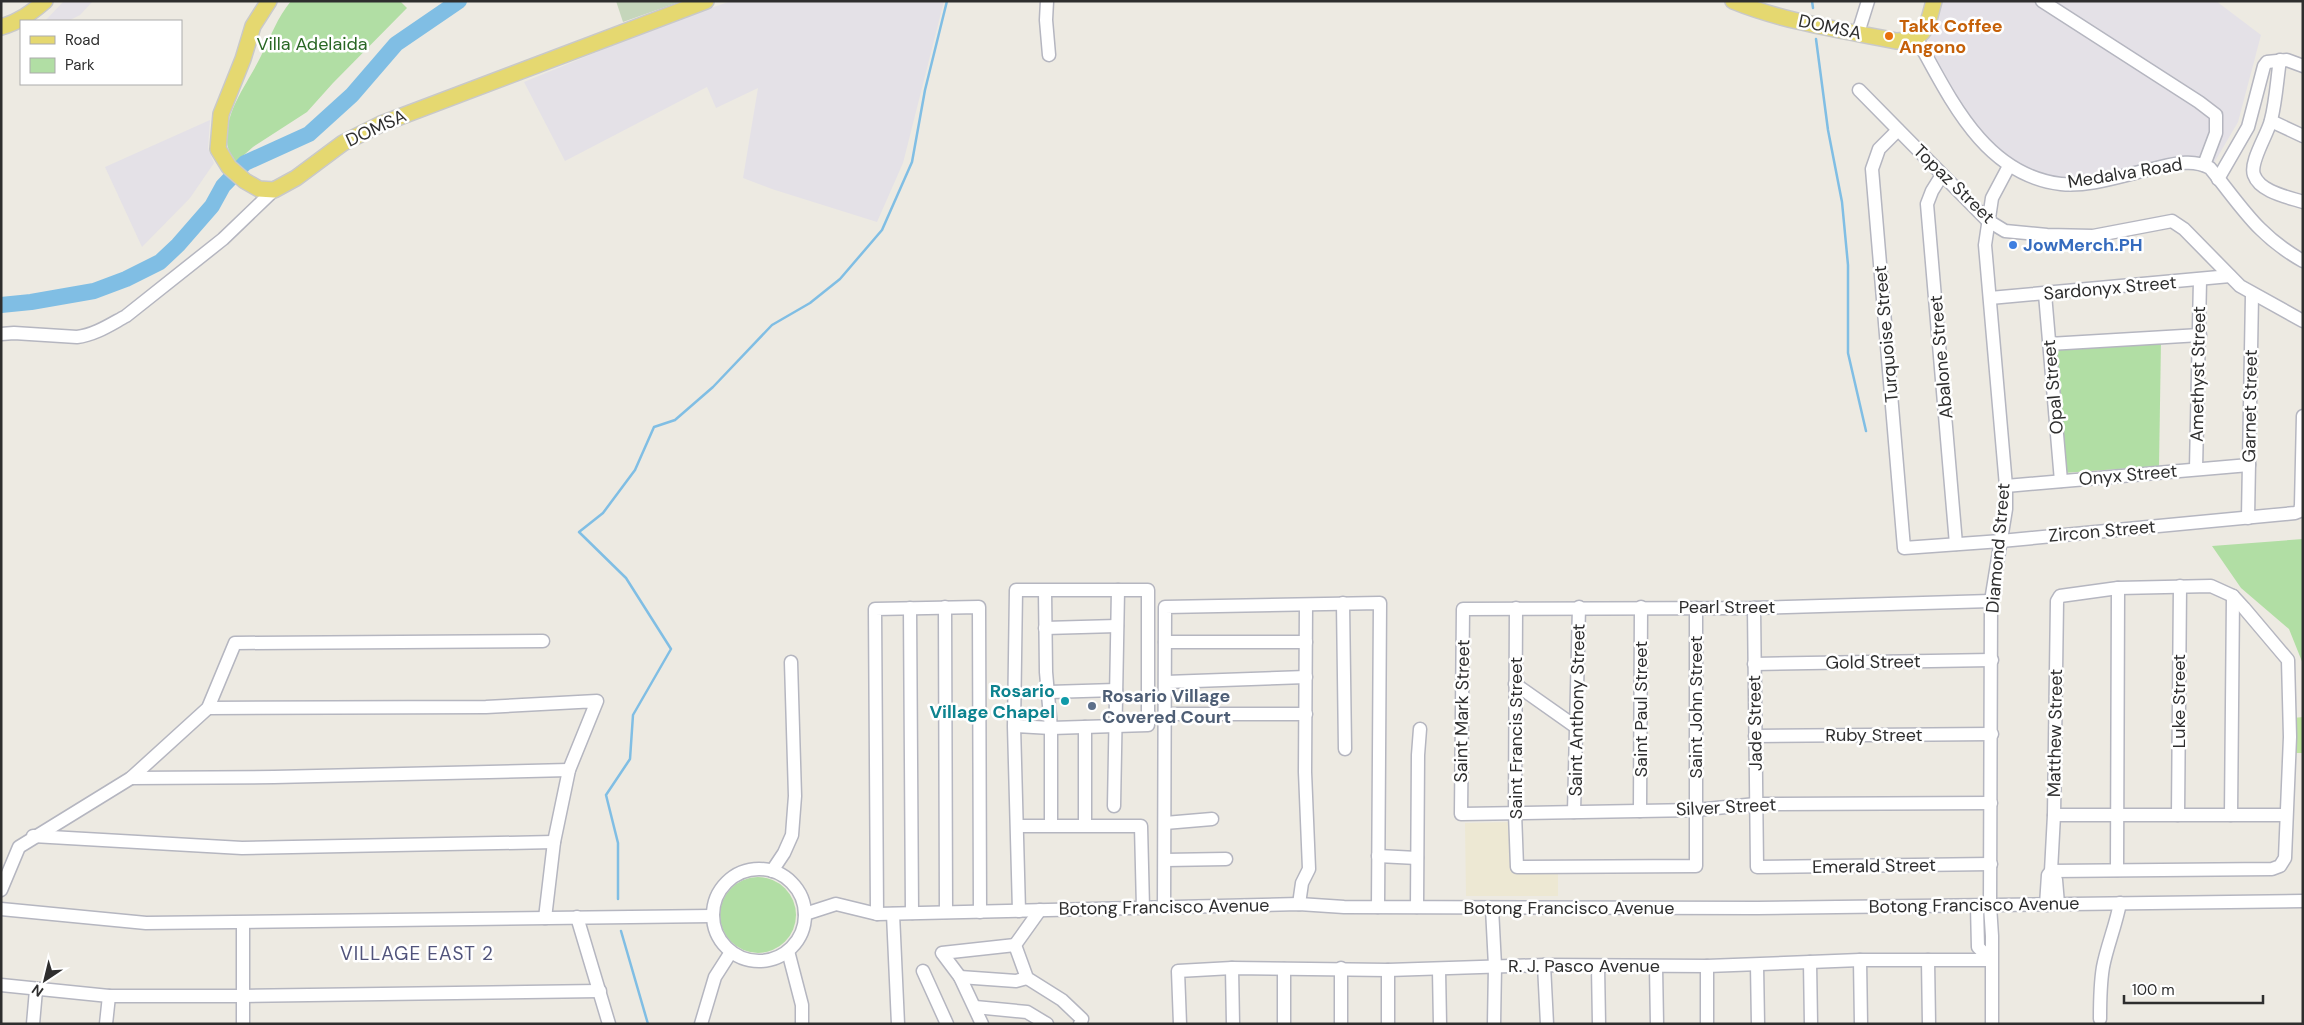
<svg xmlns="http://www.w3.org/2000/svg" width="2304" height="1025" font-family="'DM Sans',sans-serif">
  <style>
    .industrial { fill: #e4e1e7 }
    .education { fill: #ede8d3 }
    .green { fill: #b1dea4 }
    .cemetery { fill: #c5d6bb }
    .pitch { fill: #c0e4a1 }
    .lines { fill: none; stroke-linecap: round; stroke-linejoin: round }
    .stream { stroke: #80bee4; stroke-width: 2.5 }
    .river { stroke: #80bee4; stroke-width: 16 }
    .minor-casing { stroke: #b5b6c0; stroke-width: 15 }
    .major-casing { stroke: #c9c9c9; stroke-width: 18 }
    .minor { stroke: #fff; stroke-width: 12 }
    .major { stroke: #e5d870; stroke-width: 15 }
    .food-dot { fill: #e8710a; stroke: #fff; stroke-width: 2 }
    .shop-dot { fill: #3f7fe0; stroke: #fff; stroke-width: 2 }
    .culture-dot { fill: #0f9aa8; stroke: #fff; stroke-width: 2 }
    .service-dot { fill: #5c6f8a; stroke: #fff; stroke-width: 2 }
    .labels { text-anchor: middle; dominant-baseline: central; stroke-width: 5; stroke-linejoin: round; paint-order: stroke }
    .food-label { font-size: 18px; font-weight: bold; fill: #c56008; stroke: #fff; text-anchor: start }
    .street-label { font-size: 18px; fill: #2e2e2e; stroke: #fff }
    .park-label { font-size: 18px; fill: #286623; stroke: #fff }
    .shop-label { font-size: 18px; font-weight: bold; fill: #366cbe; stroke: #fff; text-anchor: start }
    .culture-label { font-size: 18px; font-weight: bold; fill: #0d838f; stroke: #fff; text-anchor: end }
    .service-label { font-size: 18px; font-weight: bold; fill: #4e5e75; stroke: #fff; text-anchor: start }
    .neighbourhood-label { font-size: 19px; letter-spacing: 1px; fill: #51547b; stroke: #fff }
  </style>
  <rect width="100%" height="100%" fill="#edeae2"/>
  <g class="industrial">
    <path d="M64,1H93L80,15L68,21H45Z"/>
    <path d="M731,1H944L903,163L877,222L775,190L743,178L758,88L716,108L707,87L565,161L524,82L665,24Z"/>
    <path d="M1942,1H2216L2261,35L2238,122L2214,163L2191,156L2178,157L2086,178L2060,179L2018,166L1995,147L1956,100L1927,44Z"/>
    <path d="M210,120L208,148L214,163L190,198L142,247L105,167Z"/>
  </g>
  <path class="education" d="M1512,822L1513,873L1558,872V896H1466L1465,823Z"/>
  <g class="green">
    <path d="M291,1H400L407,8L333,83L307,112L253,147L236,162C232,155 227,150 227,141C225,110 248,83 261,56C271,36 277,18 291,1Z"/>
    <path d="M2161,341L2159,466L2063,473L2052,348Z"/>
    <path d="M2303,539V664L2289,629L2241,588L2212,546Z"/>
    <circle cx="758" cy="915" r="38"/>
  </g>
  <path class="cemetery" d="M616,1H682L623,22Z"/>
  <path class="pitch" d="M2303,717V753H2294L2293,718Z"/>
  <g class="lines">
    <g class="stream">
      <path d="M1812,1L1813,8"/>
      <path d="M1816,39L1828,130L1842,202L1848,265V353L1866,431"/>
      <path d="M618,899V843L606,795L630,759L633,715L671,649L626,578L579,532L603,513L635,470L654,427L675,420L713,387L772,325L810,303L840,279L882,230L912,162L925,90L947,1"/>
      <path d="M621,931L648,1024"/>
    </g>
    <path class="river" d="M1,305L31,302L94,291L126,279L160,262L178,245L212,206L223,186L245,163L309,134L352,95L396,44L459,1"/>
    <defs>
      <g id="minor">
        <path d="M1047,1L1046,20L1049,55"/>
        <path d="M2042,1L2199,102L2216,115V133L2204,165"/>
        <path d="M1858,33L1868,1"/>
        <path d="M1917,39C1950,98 1984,175 2061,184C2089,187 2120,176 2147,170C2168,166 2190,157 2210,168C2242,207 2257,235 2303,261"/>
        <path d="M2280,60C2277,79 2276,101 2271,120C2268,134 2249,162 2254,175C2260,192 2288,197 2303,202"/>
        <path d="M1859,90L1987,220L2005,231L2047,235L2093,236L2172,221L2184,229L2240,286L2303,321"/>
        <path d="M2271,121L2303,136"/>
        <path d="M1898,130L1879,149L1872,169L1904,548L2001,541L2295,513L2300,511L2301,505L2303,416"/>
        <path d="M1942,175L1932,191L1927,204L1956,544"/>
        <path d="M2218,179L2248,127L2264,66L2267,62L2287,60L2303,66"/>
        <path d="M2045,294L2061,481"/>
        <path d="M1990,298L2230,276"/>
        <path d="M1,334L14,333L77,337C95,335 111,324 126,316L223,239L274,190"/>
        <path d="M2049,344L2200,335"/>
        <path d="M2196,469L2200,280"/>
        <path d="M2006,486L2249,465"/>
        <path d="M2248,518L2252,295"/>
        <path d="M1045,591L1046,672L1051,728V825"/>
        <path d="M1343,603L1345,749"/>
        <path d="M945,607L946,912"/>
        <path d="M910,608L912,913"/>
        <path d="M1516,608L1515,813L1517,867L1696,866V608"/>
        <path d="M1754,608L1757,867L1991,864"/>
        <path d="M1045,628L1117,626"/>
        <path d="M1165,642H1306"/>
        <path d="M1754,664L1992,660"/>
        <path d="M1166,682L1306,677"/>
        <path d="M1515,684L1576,727"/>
        <path d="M1049,692L1116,690"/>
        <path d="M208,708L486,707L597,701L569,770L554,842L545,918"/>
        <path d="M1166,714H1306"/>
        <path d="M1014,726L1051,728L1148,725V590H1016L1014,726L1019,911"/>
        <path d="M1755,736L1992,734"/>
        <path d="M131,778L274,777L569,770"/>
        <path d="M1991,803L1756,804L1696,810L1461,814L1463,609L1754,608L1991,601"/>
        <path d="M1114,806L1118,590"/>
        <path d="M1640,811L1641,607"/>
        <path d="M1574,812L1579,607"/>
        <path d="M2054,815H2286"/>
        <path d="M2178,815L2180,586"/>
        <path d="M2231,815L2233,596"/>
        <path d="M1165,823L1212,819"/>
        <path d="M1085,825V727"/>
        <path d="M1018,826H1141L1143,908"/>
        <path d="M33,836L242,848L554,842"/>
        <path d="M1378,856L1417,858"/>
        <path d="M1165,860L1226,859"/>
        <circle cx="759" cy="915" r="46"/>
        <path d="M2117,870L2118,588"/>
        <path d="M772,871L784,853L792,835L795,796L791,662"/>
        <path d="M2051,871L2056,880L2058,904"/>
        <path d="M1,890L19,847L131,778L208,708L235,643L543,641"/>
        <path d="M1299,904L1302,883L1309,869L1305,772L1306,605"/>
        <path d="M2046,905L2048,875L2051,871L2054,815L2057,601L2060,596L2118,588L2211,586L2233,596L2244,608L2288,660L2290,737L2285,858L2280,866L2272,869L2051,871"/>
        <path d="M1977,906L1978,947L1991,960"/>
        <path d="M1164,907L1165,607L1380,603L1378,907"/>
        <path d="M1417,907L1418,755L1420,729"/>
        <path d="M1492,908L1495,966L1494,1024"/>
        <path d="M1,909L146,923L712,916"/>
        <path d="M1040,910L1015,945L1027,978L1062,1000L1082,1019L1080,1024"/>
        <path d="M805,914L836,904L877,914L1299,904L1344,907L1757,908L2303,901"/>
        <path d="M877,914L875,609L979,607L980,912"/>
        <path d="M893,914L898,1024"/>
        <path d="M577,917L609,1024"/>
        <path d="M788,951L802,1005V1024"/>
        <path d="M1860,960L1861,1024"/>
        <path d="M1928,960L1929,1024"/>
        <path d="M1810,962L1811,1024"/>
        <path d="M1544,965L1547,1024"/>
        <path d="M1757,965L1758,1024"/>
        <path d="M1598,966L1599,1024"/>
        <path d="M1707,966V1024"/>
        <path d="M1656,967L1657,1024"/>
        <path d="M1232,968L1233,1024"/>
        <path d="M1341,968V1024"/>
        <path d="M1284,969V1024"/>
        <path d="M1388,970V1024"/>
        <path d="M1439,970L1440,1024"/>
        <path d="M923,971L947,1024"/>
        <path d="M960,977L1016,981L1027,978"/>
        <path d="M1,985L109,996H242L600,991"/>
        <path d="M975,1007L1027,1012L1047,1024"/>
        <path d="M2100,1019C2100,1001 2100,985 2103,967C2107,946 2116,925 2120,903"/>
        <path d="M33,1024L36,990"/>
        <path d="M106,1024L109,996"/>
        <path d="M243,1024V923"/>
        <path d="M701,1024L715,977L731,952"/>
        <path d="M982,1024L960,977L942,953L1015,945"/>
        <path d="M1180,1024L1178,971L1232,968L1388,970L1544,965L1707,966L1860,960H1991"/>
        <path d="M1992,1024V936L1990,906L1991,601L2006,509V486L1985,245L1992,198L2009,166"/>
      </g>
      <g id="major">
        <path d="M269,1L253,26L243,59L221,114L218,149L229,167L245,181L259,189L274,190L296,178L343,143L381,124L706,1"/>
        <path d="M1733,1C1784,22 1842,30 1896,41C1927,41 1927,26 1934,1"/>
        <path d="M1,27C19,22 31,13 45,1"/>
      </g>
    </defs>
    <use href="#minor" class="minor-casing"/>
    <use href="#major" class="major-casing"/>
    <use href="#minor" class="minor"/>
    <use href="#major" class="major"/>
  </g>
  <circle class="food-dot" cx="1889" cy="36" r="5"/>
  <circle class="shop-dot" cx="2013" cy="245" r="5"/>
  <circle class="culture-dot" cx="1065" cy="701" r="5"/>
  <circle class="service-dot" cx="1092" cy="706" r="5"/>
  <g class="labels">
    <g class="food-label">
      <text x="1899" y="26">Takk Coffee<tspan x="1899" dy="21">Angono</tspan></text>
    </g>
    <g class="street-label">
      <text transform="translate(1830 27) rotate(12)">DOMSA</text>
      <text transform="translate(376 128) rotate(-25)">DOMSA</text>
      <text transform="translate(2125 173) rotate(-9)">Medalva Road</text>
      <text transform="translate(1954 184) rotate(44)">Topaz Street</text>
      <text transform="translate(2110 288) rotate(-5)">Sardonyx Street</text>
      <text transform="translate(1886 334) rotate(-95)">Turquoise Street</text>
      <text transform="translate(1941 357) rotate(-95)">Abalone Street</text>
      <text transform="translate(2198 374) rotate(-89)">Amethyst Street</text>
      <text transform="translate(2053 387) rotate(-95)">Opal Street</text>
      <text transform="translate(2250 406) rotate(-89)">Garnet Street</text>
      <text transform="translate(2128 475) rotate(-5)">Onyx Street</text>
      <text transform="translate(2102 531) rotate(-5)">Zircon Street</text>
      <text transform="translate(1998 548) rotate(-85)">Diamond Street</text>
      <text x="1727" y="607">Pearl Street</text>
      <text transform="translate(1873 662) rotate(-1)">Gold Street</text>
      <text transform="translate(2179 701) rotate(-90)">Luke Street</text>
      <text transform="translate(1696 707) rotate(-90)">Saint John Street</text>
      <text transform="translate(1641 709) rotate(-90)">Saint Paul Street</text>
      <text transform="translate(1577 710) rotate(-89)">Saint Anthony Street</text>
      <text transform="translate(1462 711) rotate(-89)">Saint Mark Street</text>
      <text transform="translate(1755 723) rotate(-91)">Jade Street</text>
      <text transform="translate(2055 733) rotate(-89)">Matthew Street</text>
      <text x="1874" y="735">Ruby Street</text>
      <text transform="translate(1516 738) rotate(-90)">Saint Francis Street</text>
      <text transform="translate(1726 807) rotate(-3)">Silver Street</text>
      <text transform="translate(1874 866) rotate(-1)">Emerald Street</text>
      <text transform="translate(1974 905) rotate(-1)">Botong Francisco Avenue</text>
      <text transform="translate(1164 907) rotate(-1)">Botong Francisco Avenue</text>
      <text x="1569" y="908">Botong Francisco Avenue</text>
      <text x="1584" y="966">R. J. Pasco Avenue</text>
    </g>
    <g class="park-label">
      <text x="312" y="44">Villa Adelaida</text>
    </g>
    <g class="shop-label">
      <text x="2023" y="245">JowMerch.PH</text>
    </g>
    <g class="culture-label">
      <text x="1055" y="691">Rosario<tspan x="1055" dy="21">Village Chapel</tspan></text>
    </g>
    <g class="service-label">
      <text x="1102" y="696">Rosario Village<tspan x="1102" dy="21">Covered Court</tspan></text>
    </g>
    <g class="neighbourhood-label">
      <text x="417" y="953">VILLAGE EAST 2</text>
    </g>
  </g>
  <rect width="2304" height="1025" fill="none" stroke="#2e2e2e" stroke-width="5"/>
  <rect x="20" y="20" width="162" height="65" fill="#ffffff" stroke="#ababab"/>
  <rect x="30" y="36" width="25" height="8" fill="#e5d870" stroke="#ababab"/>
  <text x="65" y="45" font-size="15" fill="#2e2e2e">Road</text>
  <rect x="30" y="58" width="25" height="15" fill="#b1dea4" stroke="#ababab"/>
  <text x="65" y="70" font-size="15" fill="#2e2e2e">Park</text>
  <g transform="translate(45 980) rotate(215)" stroke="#ffffff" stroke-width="4" paint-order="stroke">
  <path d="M0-4L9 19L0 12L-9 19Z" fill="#2e2e2e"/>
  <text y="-8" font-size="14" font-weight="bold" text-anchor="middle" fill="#2e2e2e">N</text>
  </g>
  <path d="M2124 995v8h139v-8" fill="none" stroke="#2e2e2e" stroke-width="2.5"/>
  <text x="2132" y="995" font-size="15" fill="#2e2e2e" stroke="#ffffff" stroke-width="4" paint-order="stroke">100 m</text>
</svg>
